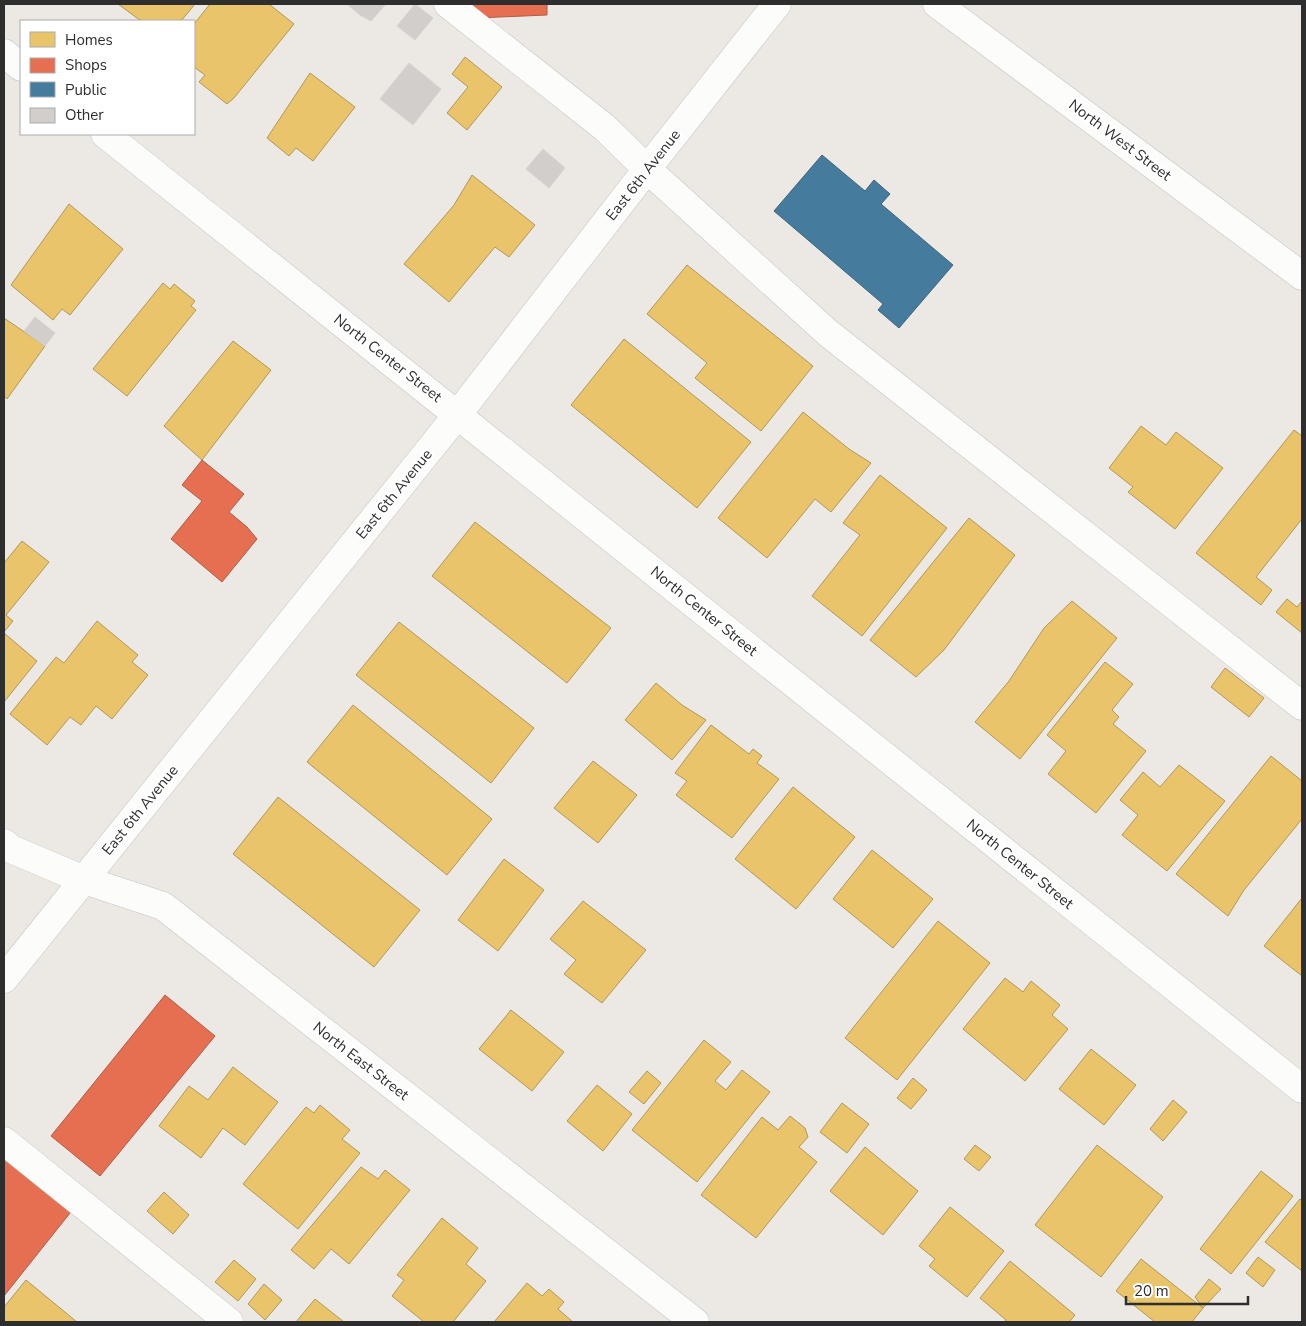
<svg xmlns="http://www.w3.org/2000/svg" width="1306" height="1326" font-family="'Nunito Sans',sans-serif">
  <style>
    .homes { fill: #e9c46a; stroke: #b19758 }
    .shops { fill: #e76f51; stroke: #b05c46 }
    .public { fill: #457b9d; stroke: #3e647c }
    .building { fill: #d1cecb; stroke: #d7d4d0 }
    .lines { fill: none; stroke-linecap: round; stroke-linejoin: round }
    .minor-casing { stroke: #c5c4c5; stroke-width: 29 }
    .minor { stroke: #fcfcfb; stroke-width: 28 }
    .labels { text-anchor: middle; dominant-baseline: central; stroke-width: 5; stroke-linejoin: round; paint-order: stroke }
    .street-label { font-size: 15px; fill: #2e2e2e; stroke: #fff }
  </style>
  <rect width="100%" height="100%" fill="#ece8e4"/>
  <g class="homes">
    <path d="M118,4H195L181,21H141Z"/>
    <path d="M210,4H269L294,24L234,98L227,104L199,82L205,75L194,67V24Z"/>
    <path d="M465,57L502,87L467,130L447,113L468,87L452,74Z"/>
    <path d="M310,73L355,107L313,161L296,148L289,156L267,138Z"/>
    <path d="M472,175L535,225L509,257L495,247L449,302L404,264L454,205Z"/>
    <path d="M69,204L123,249L70,315L62,309L53,320L11,285Z"/>
    <path d="M687,265L813,366L761,431L695,378L707,363L647,314Z"/>
    <path d="M163,283L170,289L174,284L195,301L191,306L196,310L127,396L93,369Z"/>
    <path d="M4,318L45,346L7,399L4,396Z"/>
    <path d="M624,339L751,442L697,508L571,405Z"/>
    <path d="M233,341L271,370L202,460L164,426Z"/>
    <path d="M803,412L849,449L871,463L831,512L815,499L767,558L718,518Z"/>
    <path d="M1141,426L1166,445L1176,432L1223,468L1175,529L1128,492L1133,487L1109,468Z"/>
    <path d="M1294,430L1302,436V519L1256,577L1272,590L1261,605L1196,553Z"/>
    <path d="M880,475L947,528L862,636L812,596L860,535L843,523Z"/>
    <path d="M969,518L1015,555L944,650L916,677L870,640Z"/>
    <path d="M475,522L611,628L567,683L432,576Z"/>
    <path d="M22,541L49,562L6,615L13,621L4,632V563Z"/>
    <path d="M1287,599L1297,607L1302,601V633L1276,612Z"/>
    <path d="M1072,601L1117,638L1020,759L975,722L1009,681L1044,628Z"/>
    <path d="M97,621L138,655L132,662L148,675L112,719L96,706L81,725L70,717L47,745L10,714L56,657L64,663Z"/>
    <path d="M399,622L534,728L491,783L356,675Z"/>
    <path d="M4,633L37,661L4,702Z"/>
    <path d="M1105,662L1133,684L1112,710L1119,717L1113,724L1146,751L1096,813L1048,774L1066,751L1047,735Z"/>
    <path d="M1225,668L1264,698L1249,717L1211,687Z"/>
    <path d="M656,683L682,705L706,720L672,760L625,720Z"/>
    <path d="M353,705L492,819L447,875L307,762Z"/>
    <path d="M711,725L749,754L753,749L762,756L757,763L779,779L732,838L676,795L687,781L675,773Z"/>
    <path d="M1271,756L1302,781V819L1244,890L1228,916L1176,874Z"/>
    <path d="M593,761L637,795L598,843L554,808Z"/>
    <path d="M1179,765L1225,801L1167,871L1122,835L1138,815L1120,800L1143,772L1160,787Z"/>
    <path d="M793,787L855,837L796,909L735,859Z"/>
    <path d="M278,797L420,910L374,967L233,854Z"/>
    <path d="M872,850L933,899L893,948L833,899Z"/>
    <path d="M504,859L544,890L498,951L458,920Z"/>
    <path d="M1302,898V976L1264,946Z"/>
    <path d="M583,901L646,950L602,1003L564,974L576,960L550,939Z"/>
    <path d="M938,921L990,963L897,1080L845,1038Z"/>
    <path d="M1005,978L1023,992L1031,981L1060,1005L1052,1015L1068,1029L1025,1081L963,1029Z"/>
    <path d="M511,1010L564,1052L532,1091L479,1049Z"/>
    <path d="M704,1040L731,1062L715,1081L726,1090L742,1070L770,1092L697,1182L632,1130Z"/>
    <path d="M1091,1049L1136,1085L1104,1125L1059,1089Z"/>
    <path d="M233,1067L278,1102L245,1145L223,1128L201,1158L159,1126L189,1086L208,1100Z"/>
    <path d="M647,1071L661,1083L644,1104L629,1092Z"/>
    <path d="M913,1078L927,1090L911,1109L897,1098Z"/>
    <path d="M597,1085L632,1114L603,1151L567,1121Z"/>
    <path d="M1173,1100L1187,1112L1163,1141L1150,1129Z"/>
    <path d="M842,1103L869,1124L847,1153L820,1132Z"/>
    <path d="M320,1105L350,1130L342,1139L360,1153L298,1229L243,1184L306,1107L314,1113Z"/>
    <path d="M790,1116L805,1128L808,1137L799,1147L817,1162L756,1238L701,1195L762,1117L778,1130Z"/>
    <path d="M975,1145L991,1157L979,1171L964,1159Z"/>
    <path d="M1097,1145L1163,1197L1101,1277L1035,1225Z"/>
    <path d="M865,1147L918,1191L883,1235L830,1191Z"/>
    <path d="M361,1167L378,1179L385,1170L410,1190L349,1264L331,1249L314,1269L291,1250Z"/>
    <path d="M1261,1171L1293,1196L1231,1274L1200,1249Z"/>
    <path d="M164,1192L189,1215L173,1234L147,1211Z"/>
    <path d="M1300,1199L1302,1201V1271L1265,1242Z"/>
    <path d="M950,1207L1004,1251L967,1297L929,1266L935,1259L919,1246Z"/>
    <path d="M442,1218L478,1248L466,1264L486,1281L453,1322H424L392,1296L404,1280L397,1275Z"/>
    <path d="M1258,1257L1275,1270L1263,1287L1246,1273Z"/>
    <path d="M1141,1259L1203,1308L1192,1322H1155L1116,1291Z"/>
    <path d="M234,1260L256,1279L238,1301L215,1282Z"/>
    <path d="M1010,1261L1075,1315L1069,1322H1004L1006,1320L980,1298Z"/>
    <path d="M1209,1279L1221,1289L1203,1308L1195,1297Z"/>
    <path d="M26,1280L77,1322H4V1307Z"/>
    <path d="M527,1283L542,1296L549,1289L564,1302L558,1309L573,1322H494Z"/>
    <path d="M264,1284L282,1300L265,1320L248,1304Z"/>
    <path d="M315,1299L344,1322H296Z"/>
  </g>
  <g class="shops">
    <path d="M474,4H547V15L476,18Z"/>
    <path d="M202,460L244,494L229,512L247,527L257,539L222,582L171,539L202,501L182,485Z"/>
    <path d="M165,995L215,1036L100,1176L51,1136Z"/>
    <path d="M9,1156L74,1208L4,1296V1162Z"/>
  </g>
  <path class="public" d="M822,155L865,191L874,180L890,194L881,204L953,265L899,328L878,310L883,304L774,211Z"/>
  <g class="building">
    <path d="M347,4H386L371,21L360,15Z"/>
    <path d="M415,4L433,18L415,40L397,26Z"/>
    <path d="M409,63L441,89L413,125L380,99Z"/>
    <path d="M543,149L565,168L549,188L526,169Z"/>
    <path d="M35,317L55,333L45,346L24,331Z"/>
  </g>
  <g class="lines">
    <defs>
      <g id="minor">
        <path d="M448,4L604,127L647,169L828,333L1302,706"/>
        <path d="M937,4L1302,276"/>
        <path d="M4,53L21,67"/>
        <path d="M105,134L1302,1089"/>
        <path d="M4,843L11,849L84,880L163,906L695,1322"/>
        <path d="M4,979L458,414L647,169L777,4"/>
        <path d="M4,1141L229,1322"/>
      </g>
    </defs>
    <use href="#minor" class="minor-casing"/>
    <use href="#minor" class="minor"/>
  </g>
  <g class="labels">
    <g class="street-label">
      <text transform="translate(1120 140) rotate(37)">North West Street</text>
      <text transform="translate(643 175) rotate(-52)">East 6th Avenue</text>
      <text transform="translate(388 358) rotate(38)">North Center Street</text>
      <text transform="translate(394 494) rotate(-51)">East 6th Avenue</text>
      <text transform="translate(704 611) rotate(39)">North Center Street</text>
      <text transform="translate(140 810) rotate(-51)">East 6th Avenue</text>
      <text transform="translate(1020 864) rotate(39)">North Center Street</text>
      <text transform="translate(361 1061) rotate(38)">North East Street</text>
    </g>
  </g>
  <rect width="1306" height="1326" fill="none" stroke="#2e2e2e" stroke-width="10"/>
  <rect x="20" y="20" width="175" height="115" fill="#ffffff" stroke="#ababab"/>
  <rect x="30" y="32" width="25" height="15" fill="#e9c46a" stroke="#ababab"/>
  <text x="65" y="45" font-size="15" fill="#2e2e2e">Homes</text>
  <rect x="30" y="58" width="25" height="15" fill="#e76f51" stroke="#ababab"/>
  <text x="65" y="70" font-size="15" fill="#2e2e2e">Shops</text>
  <rect x="30" y="82" width="25" height="15" fill="#457b9d" stroke="#ababab"/>
  <text x="65" y="95" font-size="15" fill="#2e2e2e">Public</text>
  <rect x="30" y="108" width="25" height="15" fill="#d1cecb" stroke="#ababab"/>
  <text x="65" y="120" font-size="15" fill="#2e2e2e">Other</text>
  <path d="M1126 1296v8h122v-8" fill="none" stroke="#2e2e2e" stroke-width="2.5"/>
  <text x="1134" y="1296" font-size="15" fill="#2e2e2e" stroke="#ffffff" stroke-width="4" paint-order="stroke">20 m</text>
</svg>
